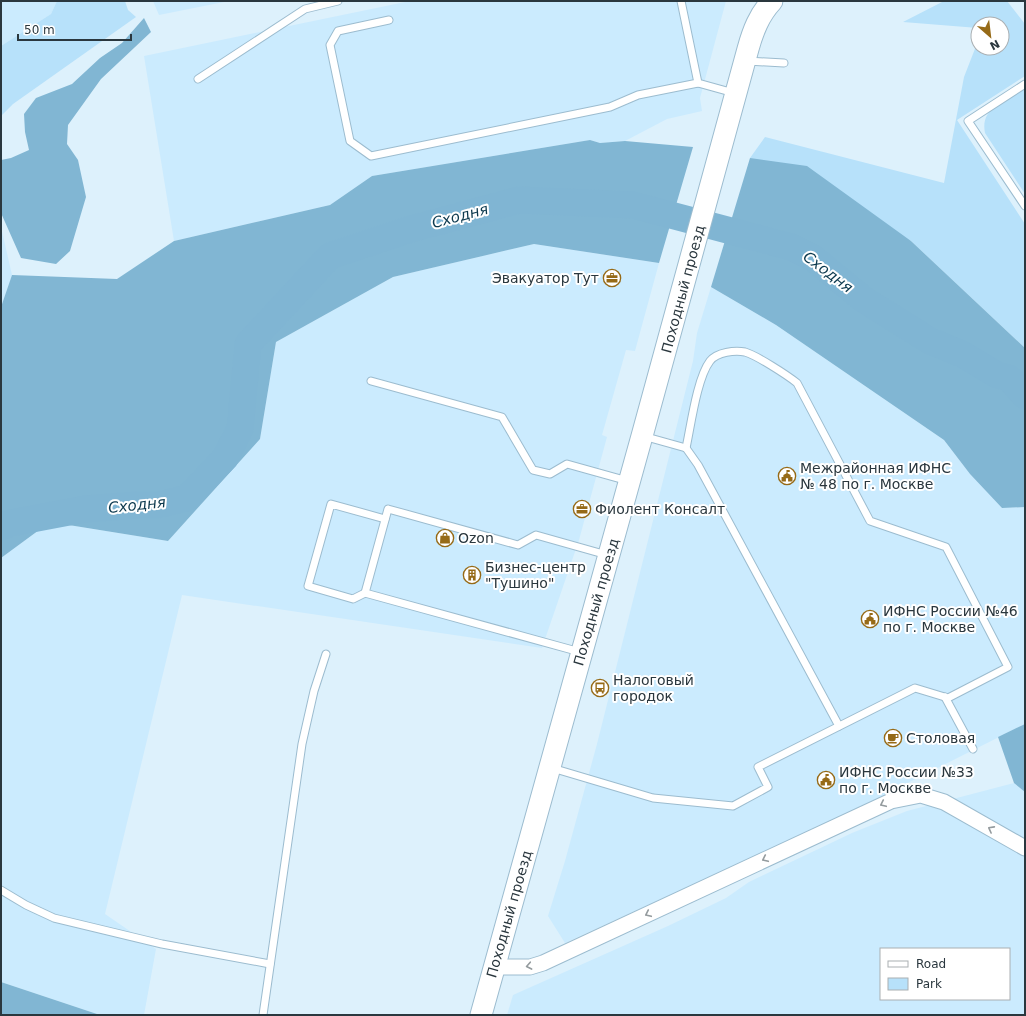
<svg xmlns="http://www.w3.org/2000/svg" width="1026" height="1016" font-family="'DejaVu Sans',sans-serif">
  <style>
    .built { fill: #cbebfe; fill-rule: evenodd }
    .green { fill: #b7e1fa }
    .forest { fill: #81b6d3 }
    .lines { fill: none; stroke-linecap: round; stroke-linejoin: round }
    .river { stroke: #80b5d3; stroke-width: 27 }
    .service-casing { stroke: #9cbccf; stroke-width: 9 }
    .minor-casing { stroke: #9cbccf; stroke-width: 17 }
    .secondary-casing { stroke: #9cbccf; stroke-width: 23 }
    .service { stroke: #fff; stroke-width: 7 }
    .minor { stroke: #fff; stroke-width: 15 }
    .secondary { stroke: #fff; stroke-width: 21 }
    .oneway { stroke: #949b9e }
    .labels { text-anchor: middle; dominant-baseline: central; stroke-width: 4; stroke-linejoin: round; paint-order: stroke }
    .poi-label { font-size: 14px; fill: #2a373e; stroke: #fff; text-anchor: start }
    .street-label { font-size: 14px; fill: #2a373e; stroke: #fff }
    .water-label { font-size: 15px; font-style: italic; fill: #0c394e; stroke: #fff }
  </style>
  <rect width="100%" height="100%" fill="#ddf1fc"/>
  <g class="built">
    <path d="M1,1H57L51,14L1,46Z"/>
    <path d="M153,1H229L159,15Z"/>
    <path d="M410,1H726L700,98L702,111L667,119L625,141L600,143L590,140L372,176L330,205L174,241L144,56Z"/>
    <path d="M1,227L12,275L1,307Z"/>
    <path d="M534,244L659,263L635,351L626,350L602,435L607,437L579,540L542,648L182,595L105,914L156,949L144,1015H100L1,982V558L50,522L168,541L260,439L276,342L393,277Z"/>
    <path d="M711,287L776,325L944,440L970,474L1002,508L1025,507V724L838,818L565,943L548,916L565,861L597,744L693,361L697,333Z"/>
    <path d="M1014,783L1025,792V1015H507L513,995L668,926L726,898L749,882L852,833L907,811ZM881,949H1009V999H881Z"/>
  </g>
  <g class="green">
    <path d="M57,1H125L128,10L136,17L13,104L1,116V46L51,14Z"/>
    <path d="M944,1H1007L1025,24V76L957,120L1025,224V348L911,241L750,158L765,137L944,183L964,77L978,41V48H1002V24H978V28L903,22Z"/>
    <path d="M1020,90H1025V194L985,133C980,109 1003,101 1020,90Z"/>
  </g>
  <g class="forest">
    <path d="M144,18L151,32L101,79L68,125L67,144L78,160L86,197L70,251L56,264L21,258L1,213V160L11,158L29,150L25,132L24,114L36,98L72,84L100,58L122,43Z"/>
    <path d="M590,140L600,143L625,141L693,147L659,263L534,244L393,277L276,342L260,439L168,541L50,522L1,558V307L12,275L117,279L174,241L330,205L372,176Z"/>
    <path d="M750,158L807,166L911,241L1025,348V507L1002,508L970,474L944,440L776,325L711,287Z"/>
    <path d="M1025,724V792L1014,783L998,737Z"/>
    <path d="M1,982L100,1015H1Z"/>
  </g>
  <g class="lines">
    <path class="river" d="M1,527L11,523L85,509L138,505H158L187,498L225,458L240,429L248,344L330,256L411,229L519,200L633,205L791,247L813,258L863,299L930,341L962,354L997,375L1009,378L1025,396"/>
    <defs>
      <g id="service">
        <path d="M681,1L698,83L734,93"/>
        <path d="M389,20L338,31L330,45L350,141L371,156L610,107L638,95L698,83"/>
        <path d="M747,61L784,63"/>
        <path d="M198,79L305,9L338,1"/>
        <path d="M1025,84L968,121L1025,206"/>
        <path d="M371,381L502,417L533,470L550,474L567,464L628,481"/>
        <path d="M643,436L686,448L698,465L839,726"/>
        <path d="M365,593L353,599L308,586L331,504L385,519"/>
        <path d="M580,652L365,593L388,509L518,545L536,535L607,555"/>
        <path d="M945,697L973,749"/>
        <path d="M552,768L653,798L733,806L768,787L758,767L915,688L948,698L1008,667L946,547L870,521L797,383C787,375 756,355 745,352C735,350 717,352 710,361C697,378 691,425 686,448"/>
        <path d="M1,890L26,905L54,918L162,944L270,964"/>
        <path d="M263,1015L302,744L314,691L326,654"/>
      </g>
      <path id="minor" d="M494,967H530L543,963L891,801L921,795L944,802L1025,848"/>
      <path id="secondary" d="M481,1015L642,436L748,49C753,31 759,15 772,1"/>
    </defs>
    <use href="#service" class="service-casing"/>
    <use href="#minor" class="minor-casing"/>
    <use href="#secondary" class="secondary-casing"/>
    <use href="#service" class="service"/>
    <use href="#minor" class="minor"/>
    <use href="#secondary" class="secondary"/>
  </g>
  <defs><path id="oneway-chevron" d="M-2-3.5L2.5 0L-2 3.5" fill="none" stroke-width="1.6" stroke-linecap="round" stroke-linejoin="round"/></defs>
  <g class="oneway">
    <use href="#oneway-chevron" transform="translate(883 804) rotate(155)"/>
    <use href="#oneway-chevron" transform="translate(991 829) rotate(-152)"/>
    <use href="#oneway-chevron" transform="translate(765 859) rotate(155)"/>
    <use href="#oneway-chevron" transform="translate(648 914) rotate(155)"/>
    <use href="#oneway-chevron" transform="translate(529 966) rotate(169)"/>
  </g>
  <defs>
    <symbol id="office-ring" viewBox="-11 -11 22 22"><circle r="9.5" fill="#fff" stroke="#966a17" stroke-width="1.5"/><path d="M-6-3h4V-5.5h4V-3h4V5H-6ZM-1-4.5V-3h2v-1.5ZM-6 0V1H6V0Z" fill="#966a17"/></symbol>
    <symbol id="civic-ring" viewBox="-11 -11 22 22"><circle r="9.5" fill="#fff" stroke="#966a17" stroke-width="1.5"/><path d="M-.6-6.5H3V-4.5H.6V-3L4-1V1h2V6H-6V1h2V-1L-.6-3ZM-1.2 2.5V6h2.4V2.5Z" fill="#966a17"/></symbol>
    <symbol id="shop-ring" viewBox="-11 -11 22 22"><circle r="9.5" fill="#fff" stroke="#966a17" stroke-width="1.5"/><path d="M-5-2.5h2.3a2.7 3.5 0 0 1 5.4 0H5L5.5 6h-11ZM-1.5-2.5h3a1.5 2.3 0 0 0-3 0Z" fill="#966a17"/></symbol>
    <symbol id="building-ring" viewBox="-11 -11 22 22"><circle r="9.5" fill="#fff" stroke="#966a17" stroke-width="1.5"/><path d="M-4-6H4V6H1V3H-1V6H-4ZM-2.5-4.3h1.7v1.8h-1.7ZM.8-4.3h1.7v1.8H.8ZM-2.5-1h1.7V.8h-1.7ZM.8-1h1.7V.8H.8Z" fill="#966a17"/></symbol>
    <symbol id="bus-ring" viewBox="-11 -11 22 22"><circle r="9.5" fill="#fff" stroke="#966a17" stroke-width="1.5"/><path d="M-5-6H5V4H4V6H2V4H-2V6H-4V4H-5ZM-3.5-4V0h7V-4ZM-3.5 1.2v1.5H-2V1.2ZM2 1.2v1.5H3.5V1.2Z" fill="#966a17"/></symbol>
    <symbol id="cafe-ring" viewBox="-11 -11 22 22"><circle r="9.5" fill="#fff" stroke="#966a17" stroke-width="1.5"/><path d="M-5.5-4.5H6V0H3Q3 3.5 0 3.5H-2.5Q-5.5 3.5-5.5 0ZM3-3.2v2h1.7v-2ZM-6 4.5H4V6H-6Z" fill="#966a17"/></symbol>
  </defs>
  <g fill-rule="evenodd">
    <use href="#office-ring" x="602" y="268" width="20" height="20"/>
    <use href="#civic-ring" x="777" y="466" width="20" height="20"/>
    <use href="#office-ring" x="572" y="499" width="20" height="20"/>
    <use href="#shop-ring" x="435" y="528" width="20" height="20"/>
    <use href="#building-ring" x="462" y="565" width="20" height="20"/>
    <use href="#civic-ring" x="860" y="609" width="20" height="20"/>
    <use href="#bus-ring" x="590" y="678" width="20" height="20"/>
    <use href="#cafe-ring" x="883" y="728" width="20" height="20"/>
    <use href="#civic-ring" x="816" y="770" width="20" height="20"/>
  </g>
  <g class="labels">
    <g class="poi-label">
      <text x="599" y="278" text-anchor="end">Эвакуатор Тут</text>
      <text x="800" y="468">Межрайонная ИФНС<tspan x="800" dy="16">№ 48 по г. Москве</tspan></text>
      <text x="595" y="509">Фиолент Консалт</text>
      <text x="458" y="538">Ozon</text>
      <text x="485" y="567">Бизнес-центр<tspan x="485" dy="16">"Тушино"</tspan></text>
      <text x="883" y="611">ИФНС России №46<tspan x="883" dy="16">по г. Москве</tspan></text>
      <text x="613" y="680">Налоговый<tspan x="613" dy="16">городок</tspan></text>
      <text x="906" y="738">Столовая</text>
      <text x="839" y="772">ИФНС России №33<tspan x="839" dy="16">по г. Москве</tspan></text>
    </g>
    <g class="street-label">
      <text transform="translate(683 289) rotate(-75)">Походный проезд</text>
      <text transform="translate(596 602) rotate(-74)">Походный проезд</text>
      <text transform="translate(509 914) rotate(-74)">Походный проезд</text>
    </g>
    <g class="water-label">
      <text transform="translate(460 216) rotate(-15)">Сходня</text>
      <text transform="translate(828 272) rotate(37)">Сходня</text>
      <text transform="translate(137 505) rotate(-6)">Сходня</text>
    </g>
  </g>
  <rect width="1026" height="1016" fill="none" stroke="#2a373e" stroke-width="4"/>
  <rect x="880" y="948" width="130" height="52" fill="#ffffff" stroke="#aaafb2"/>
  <rect x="888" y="961" width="20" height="6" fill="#ffffff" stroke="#aaafb2"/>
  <text x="916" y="968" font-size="12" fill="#2a373e">Road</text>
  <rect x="888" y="978" width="20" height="12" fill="#b7e1fa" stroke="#aaafb2"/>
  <text x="916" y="988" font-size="12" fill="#2a373e">Park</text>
  <g transform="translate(990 36) rotate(152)"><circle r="19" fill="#ffffff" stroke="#aaafb2"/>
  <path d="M0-3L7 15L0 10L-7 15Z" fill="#966a17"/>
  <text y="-6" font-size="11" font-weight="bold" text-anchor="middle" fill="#2a373e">N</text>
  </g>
  <path d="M18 34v6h113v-6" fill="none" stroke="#2a373e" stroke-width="2"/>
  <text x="24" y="34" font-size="12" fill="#2a373e" stroke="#ffffff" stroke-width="3" paint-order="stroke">50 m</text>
</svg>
